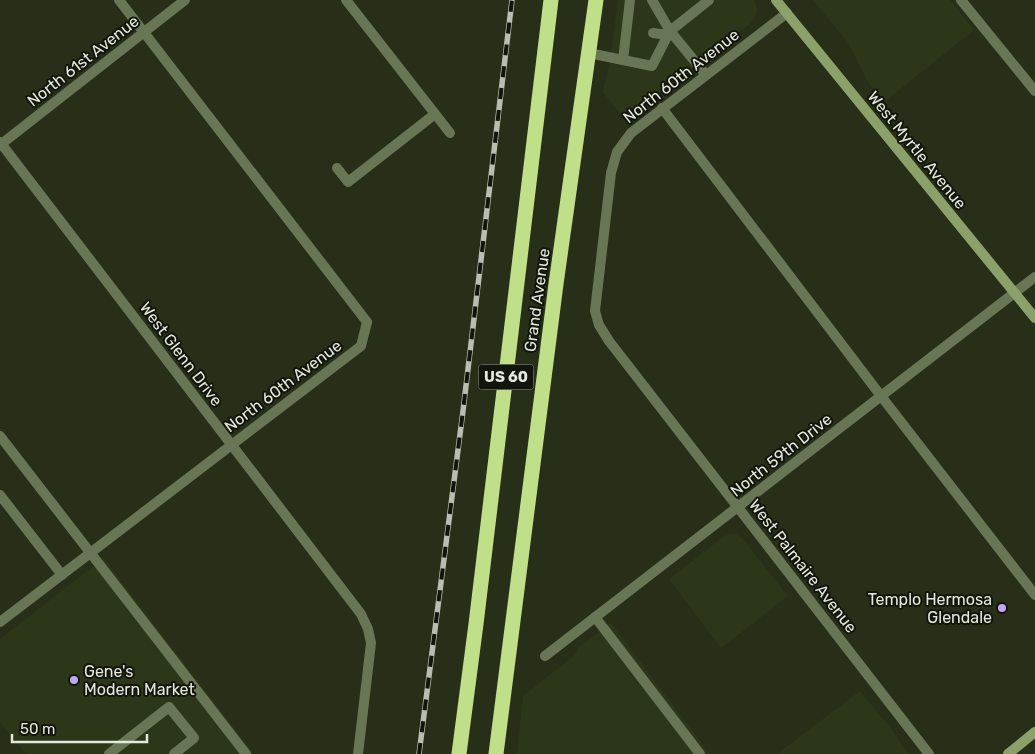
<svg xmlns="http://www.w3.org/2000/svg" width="1035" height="754" font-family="Rubik,sans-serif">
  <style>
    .built { fill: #2c371a }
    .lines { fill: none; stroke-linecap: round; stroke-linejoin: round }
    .lane { stroke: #697655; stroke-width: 10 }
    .street { stroke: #697655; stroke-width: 10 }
    .secondary { stroke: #8ca16a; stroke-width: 10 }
    .highway { stroke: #c0df89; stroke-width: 15 }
    .rail-casing { stroke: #b8bfaf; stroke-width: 5.5 }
    .rail { stroke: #12150c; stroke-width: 4; stroke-dasharray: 11; stroke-linecap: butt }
    .poi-dot { fill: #c1a8f3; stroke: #12150c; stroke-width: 2 }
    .labels { text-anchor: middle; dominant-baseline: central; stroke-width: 4; stroke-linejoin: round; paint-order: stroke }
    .shield { fill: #12150c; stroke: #a4a99d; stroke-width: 1 }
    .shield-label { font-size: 15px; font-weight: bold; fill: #e3e9db }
    .street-label { font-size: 16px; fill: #e3e9db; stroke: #12150c }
    .poi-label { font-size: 16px; fill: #e3e9db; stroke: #12150c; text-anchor: end }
  </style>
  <rect width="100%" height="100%" fill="#272f19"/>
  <g class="built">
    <path d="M618,0H754L757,9L756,15L751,23L625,120L603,92L610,61Z"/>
    <path d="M813,0H950L974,30L884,102L868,82L847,41Z"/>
    <path d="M729,534H736L742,538L788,596L721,648L669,579L723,537Z"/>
    <path d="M104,558L158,630L254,754H26L0,722V639Z"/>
    <path d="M611,623L710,754H517L523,696L574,656L579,647Z"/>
    <path d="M860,691L893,731L908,754H777Z"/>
  </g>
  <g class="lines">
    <g class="lane">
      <path d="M119,0L367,322"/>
      <path d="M652,0L670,31L706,75"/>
      <path d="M961,0L1035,91"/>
      <path d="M653,33L668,35"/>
      <path d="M589,53L652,66L670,31L709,0"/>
      <path d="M623,60L630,0"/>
      <path d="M662,108L881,396L1035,595"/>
      <path d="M337,168L348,182L435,114"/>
      <path d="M0,436L246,754"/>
      <path d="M0,495L62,575"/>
      <path d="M595,617L700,754"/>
      <path d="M109,754L169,707L194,738L174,754"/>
    </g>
    <g class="street">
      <path d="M346,0L450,133"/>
      <path d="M787,13L631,133L617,152L611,173L595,311L599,325L609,341L929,754"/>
      <path d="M0,142L361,614L368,629L371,643L358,754"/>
      <path d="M0,145L185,0"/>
      <path d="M0,622L361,346L367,322"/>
      <path d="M545,656L1035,277"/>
    </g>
    <g class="secondary">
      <path d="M776,0L1035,318"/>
      <path d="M1008,754L1035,732"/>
    </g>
    <g class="highway">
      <path d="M459,754L476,624L551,0"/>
      <path d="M496,754L556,284L596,0"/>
    </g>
    <defs>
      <path id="rail" d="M419,754L463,411L512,0"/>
    </defs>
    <use href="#rail" class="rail-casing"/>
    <use href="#rail" class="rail"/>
  </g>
  <g class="poi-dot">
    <circle cx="1002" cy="608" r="5"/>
    <circle cx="74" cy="680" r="5"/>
  </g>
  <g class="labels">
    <rect class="shield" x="478.5" y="364.5" width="55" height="25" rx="4"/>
    <g class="shield-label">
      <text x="506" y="377">US 60</text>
    </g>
    <g class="street-label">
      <text transform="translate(83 61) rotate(-38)">North 61st Avenue</text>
      <text transform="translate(681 76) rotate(-38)">North 60th Avenue</text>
      <text transform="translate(917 150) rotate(51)">West Myrtle Avenue</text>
      <text transform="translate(537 300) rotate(-82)">Grand Avenue</text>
      <text transform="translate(181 354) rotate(53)">West Glenn Drive</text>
      <text transform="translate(283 386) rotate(-37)">North 60th Avenue</text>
      <text transform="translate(781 455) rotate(-38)">North 59th Drive</text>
      <text transform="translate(803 566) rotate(52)">West Palmaire Avenue</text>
    </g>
    <g class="poi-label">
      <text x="992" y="599">Templo Hermosa<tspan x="992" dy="18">Glendale</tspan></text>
      <text x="84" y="671" text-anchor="start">Gene's<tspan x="84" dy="18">Modern Market</tspan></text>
    </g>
  </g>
  <path d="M12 734v8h135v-8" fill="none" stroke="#e3e9db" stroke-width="2.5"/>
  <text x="20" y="734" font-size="15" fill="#e3e9db" stroke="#12150c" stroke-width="4" paint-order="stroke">50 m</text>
</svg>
